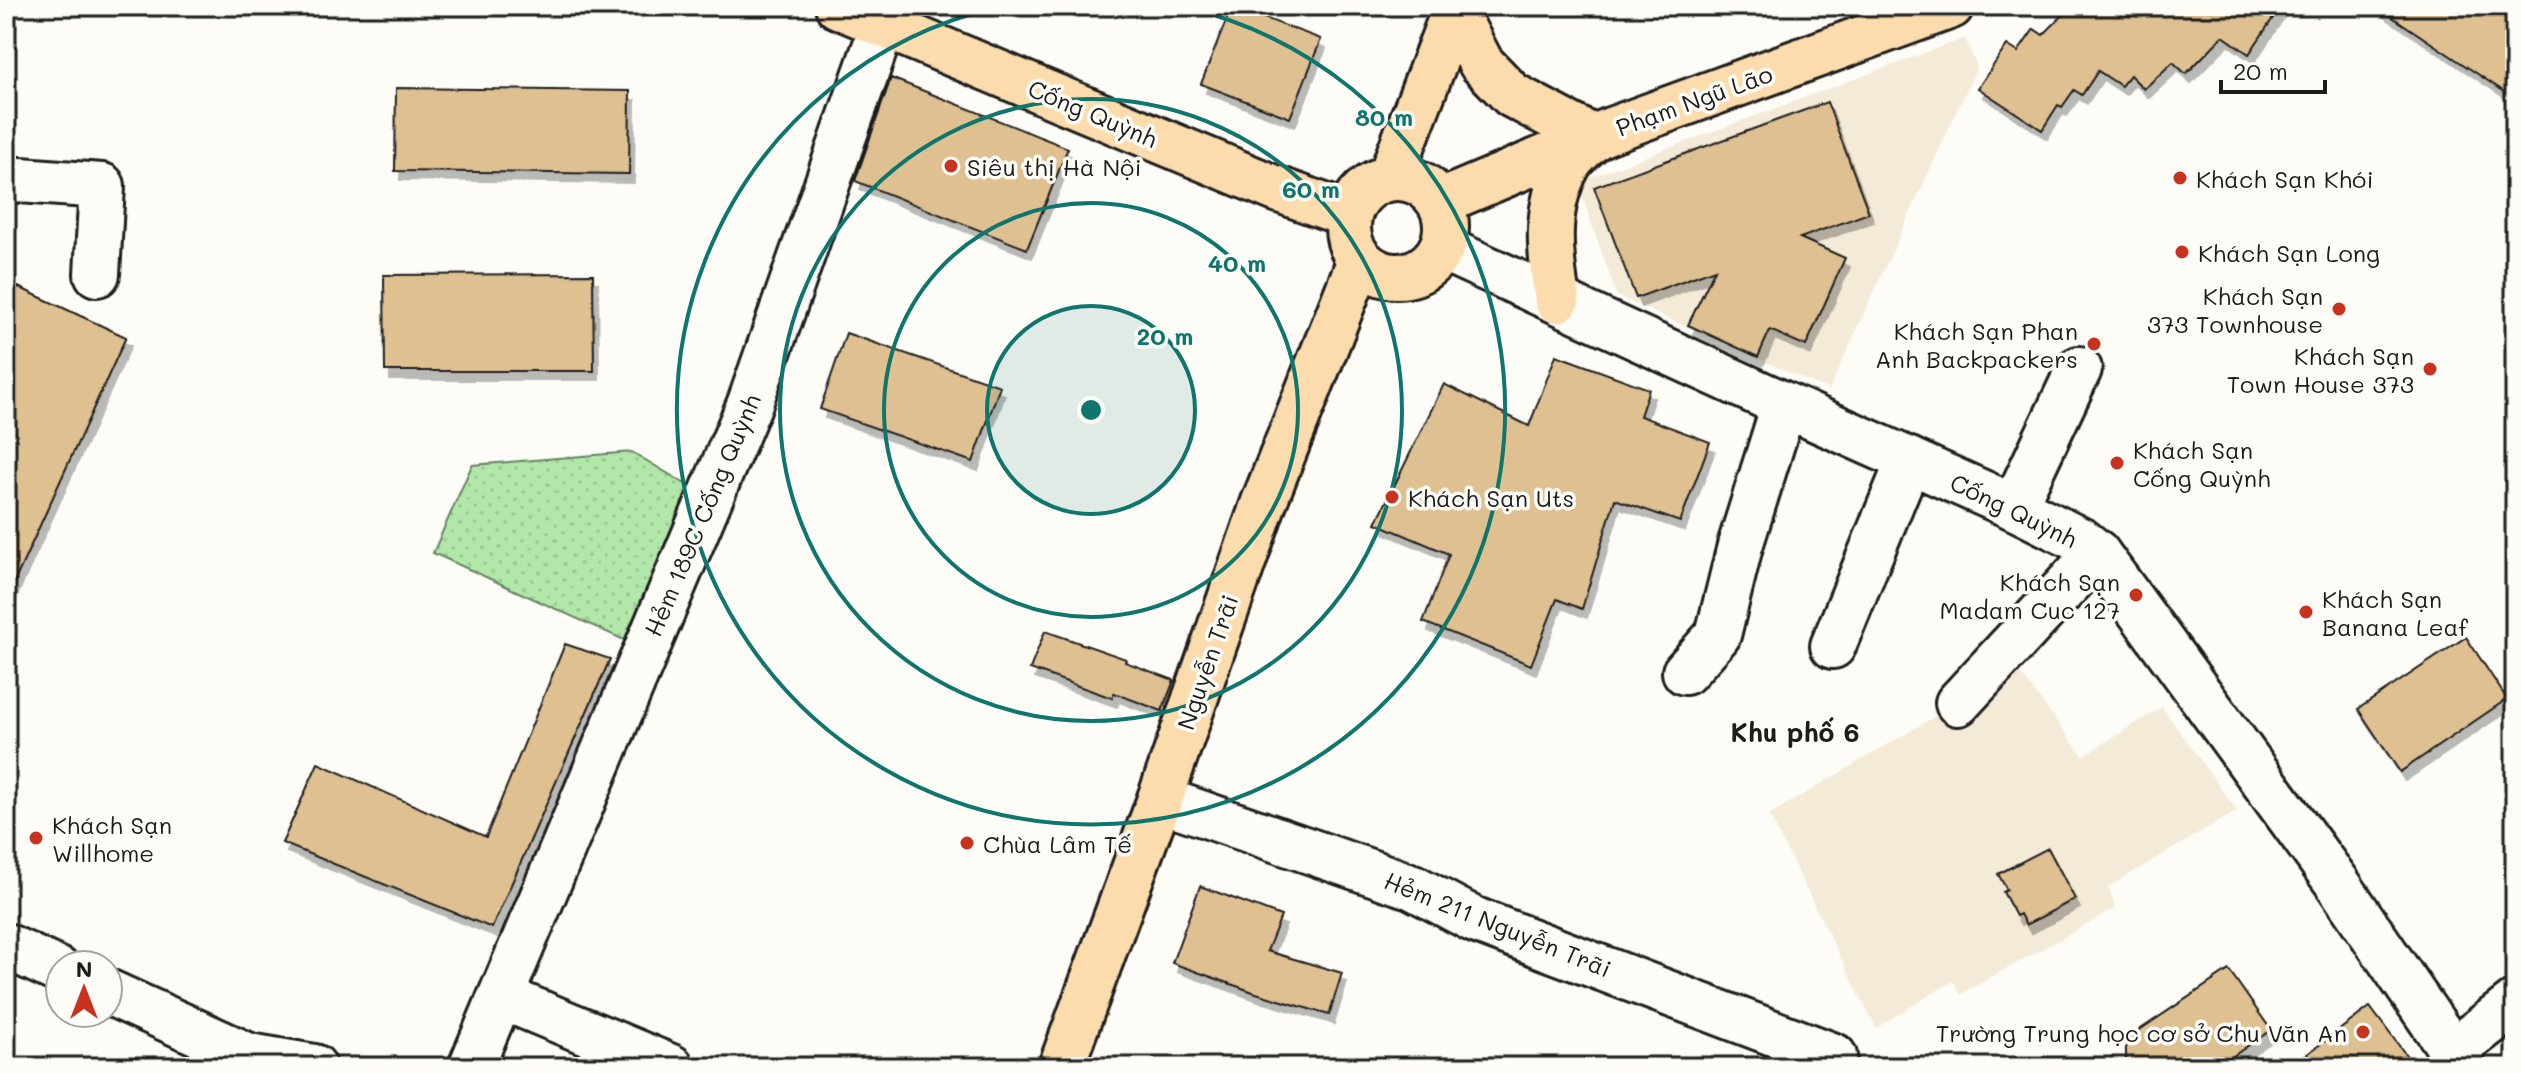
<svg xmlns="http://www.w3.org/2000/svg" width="2521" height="1073" font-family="Mali,sans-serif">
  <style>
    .built { fill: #f4ead8 }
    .grass { fill: url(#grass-dots); stroke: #668262; stroke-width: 2 }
    .building { fill: #dec091; stroke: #1c1c1c; stroke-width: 2; filter: url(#shadow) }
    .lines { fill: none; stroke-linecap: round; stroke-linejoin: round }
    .minor-casing { stroke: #1c1c1c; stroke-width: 50 }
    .major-casing { stroke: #1c1c1c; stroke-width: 50 }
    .minor { stroke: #fdfcf7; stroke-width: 44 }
    .major { stroke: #fcdcac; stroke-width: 44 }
    .ring { fill: none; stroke: #0f766e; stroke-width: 4 }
    .poi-dot { fill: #c8321e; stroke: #fdfcf7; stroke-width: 3 }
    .labels { text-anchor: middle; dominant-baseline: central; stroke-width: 7; stroke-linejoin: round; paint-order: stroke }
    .street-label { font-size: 24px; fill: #1c1c1c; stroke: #fdfcf7 }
    .poi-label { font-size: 24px; fill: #1c1c1c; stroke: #fdfcf7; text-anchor: start }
    .neighbourhood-label { font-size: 26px; font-weight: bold; fill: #1c1c1c; stroke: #fdfcf7 }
    .centre { fill: #0f766e; stroke: #fdfcf7; stroke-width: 4 }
    .ring-label { font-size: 24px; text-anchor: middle; font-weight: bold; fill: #0f766e; stroke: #fdfcf7; stroke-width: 7; stroke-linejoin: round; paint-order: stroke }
  </style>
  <defs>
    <pattern id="grass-dots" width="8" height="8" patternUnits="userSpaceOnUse" patternTransform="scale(2)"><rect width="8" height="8" fill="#b1e7a9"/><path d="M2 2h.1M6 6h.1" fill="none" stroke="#98c691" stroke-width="1.8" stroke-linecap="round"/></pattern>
    <filter id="shadow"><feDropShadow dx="5" dy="9" stdDeviation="0" flood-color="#0004"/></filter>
  </defs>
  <rect width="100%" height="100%" fill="#fdfcf7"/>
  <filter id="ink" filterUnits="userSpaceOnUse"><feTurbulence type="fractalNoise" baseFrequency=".0125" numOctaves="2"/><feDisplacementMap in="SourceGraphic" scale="16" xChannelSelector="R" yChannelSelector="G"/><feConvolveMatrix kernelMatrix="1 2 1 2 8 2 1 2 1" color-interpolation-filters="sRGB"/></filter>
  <g filter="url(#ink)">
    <g class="built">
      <path d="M1965,38L1977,67L1829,390L1617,296L1577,182Z"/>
      <path d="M2016,668L2083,756L2162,707L2237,811L2108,887L2116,908L1961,994L1953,981L1876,1028L1769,815Z"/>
    </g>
    <path class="grass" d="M632,452L697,491L635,645L433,553L472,465Z"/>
    <g class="building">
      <path d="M1232,6L1321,39L1290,118L1201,84Z"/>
      <path d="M2072,6H2281L2249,54L2223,36L2186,74L2173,62L2144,89L2130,75L2121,86L2098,71L2082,95L2074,90L2062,107L2058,105L2042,130L1978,88L2007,45L2018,52L2034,29L2043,35Z"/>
      <path d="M2376,6H2515V99Z"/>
      <path d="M891,78L1068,148L1027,249L855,181Z"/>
      <path d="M396,88L630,91L629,174L395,171Z"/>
      <path d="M1827,102L1869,213L1800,238L1845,258L1806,346L1770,330L1758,357L1688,325L1715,269L1636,298L1594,187Z"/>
      <path d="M593,274L594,371H385L384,275Z"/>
      <path d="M16,286L126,337L6,600V308Z"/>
      <path d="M846,333L1000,386L973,462L820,409Z"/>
      <path d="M1556,355L1649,389L1640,416L1710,442L1680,522L1615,499L1582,609L1557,599L1531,665L1423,622L1449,554L1376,523L1444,384L1529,426Z"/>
      <path d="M1045,631L1126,659L1125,662L1174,680L1162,711L1114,693L1112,698L1030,669Z"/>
      <path d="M2466,637L2507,699L2400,772L2358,709Z"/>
      <path d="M565,644L610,659L492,928L282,843L318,763L486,837Z"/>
      <path d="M2048,848L2075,899L2026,925L2020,914L2016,916L2003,892L2007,890L1998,874Z"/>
      <path d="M1200,886L1281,916L1267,951L1342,973L1329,1015L1256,993L1172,963Z"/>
      <path d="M2229,970L2271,1030L2217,1067H2126V1039Z"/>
      <path d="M2370,1007L2415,1067H2290Z"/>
    </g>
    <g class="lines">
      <defs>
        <g id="minor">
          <path d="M6,179L102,186L97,274"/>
          <path d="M1442,248L1765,396L2014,507L2082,541L2097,553L2336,881L2463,1067"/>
          <path d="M2014,507L2079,369"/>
          <path d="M1833,646L1909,460"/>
          <path d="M1685,672L1718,635L1740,546L1784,405"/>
          <path d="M1958,703L2097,553"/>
          <path d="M1160,799L1413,887L1475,920L1834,1056"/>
          <path d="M6,946L60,971"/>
          <path d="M108,992L249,1056L314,1067"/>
          <path d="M502,997L671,1067"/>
          <path d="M2452,1052L2515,1003"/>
          <path d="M471,1067L750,403L883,25"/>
        </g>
        <g id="major">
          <path d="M838,6L1274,188L1349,215"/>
          <path d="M1454,11L1481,63L1512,95L1594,138"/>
          <path d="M1390,178L1456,6"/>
          <circle cx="1397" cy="227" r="49"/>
          <path d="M1440,202L1611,130L1951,6"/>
          <path d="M1557,300C1550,254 1544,208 1568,165C1574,155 1585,146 1594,138"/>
          <path d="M1061,1067L1160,799L1264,502L1360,260"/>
        </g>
      </defs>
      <use href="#minor" class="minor-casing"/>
      <use href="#major" class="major-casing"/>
      <use href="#minor" class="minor"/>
      <use href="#major" class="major"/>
    </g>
  </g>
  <circle cx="1091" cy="410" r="104" fill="#0f766e" fill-opacity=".12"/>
  <g class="ring">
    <circle cx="1091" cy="410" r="104"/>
    <circle cx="1091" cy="410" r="207"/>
    <circle cx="1091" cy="410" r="311"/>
    <path d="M1184 7A414 414 0 1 1 998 7"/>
  </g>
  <g class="poi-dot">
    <circle cx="951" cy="166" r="8"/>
    <circle cx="2180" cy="178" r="8"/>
    <circle cx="2182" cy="252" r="8"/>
    <circle cx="2339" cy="309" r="8"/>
    <circle cx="2094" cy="344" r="8"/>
    <circle cx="2430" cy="369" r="8"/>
    <circle cx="2117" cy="463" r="8"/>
    <circle cx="1392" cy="497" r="8"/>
    <circle cx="2136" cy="595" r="8"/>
    <circle cx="2306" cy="612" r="8"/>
    <circle cx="36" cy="838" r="8"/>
    <circle cx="967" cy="843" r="8"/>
    <circle cx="2363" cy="1032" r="8"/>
  </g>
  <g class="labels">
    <g class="street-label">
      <text transform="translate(1694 100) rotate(-20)">Phạm Ngũ Lão</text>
      <text transform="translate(1093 113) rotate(23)">Cống Quỳnh</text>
      <text transform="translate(2014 510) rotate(26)">Cống Quỳnh</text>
      <text transform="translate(702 515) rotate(-67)">Hẻm 189C Cống Quỳnh</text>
      <text transform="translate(1207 662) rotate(-71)">Nguyễn Trãi</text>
      <text transform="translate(1498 924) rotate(22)">Hẻm 211 Nguyễn Trãi</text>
    </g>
    <g class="poi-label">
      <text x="967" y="166">Siêu thị Hà Nội</text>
      <text x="2196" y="178">Khách Sạn Khói</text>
      <text x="2198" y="252">Khách Sạn Long</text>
      <text x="2323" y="295" text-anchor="end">Khách Sạn<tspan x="2323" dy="28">373 Townhouse</tspan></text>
      <text x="2078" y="330" text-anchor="end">Khách Sạn Phan<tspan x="2078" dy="28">Anh Backpackers</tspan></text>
      <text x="2414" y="355" text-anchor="end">Khách Sạn<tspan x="2414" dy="28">Town House 373</tspan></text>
      <text x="2133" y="449">Khách Sạn<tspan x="2133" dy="28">Cống Quỳnh</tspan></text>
      <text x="1408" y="497">Khách Sạn Uts</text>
      <text x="2120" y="581" text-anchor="end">Khách Sạn<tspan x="2120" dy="28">Madam Cuc 127</tspan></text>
      <text x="2322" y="598">Khách Sạn<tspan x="2322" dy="28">Banana Leaf</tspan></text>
      <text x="52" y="824">Khách Sạn<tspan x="52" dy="28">Willhome</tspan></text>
      <text x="983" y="843">Chùa Lâm Tế</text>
      <text x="2347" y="1032" text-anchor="end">Trường Trung học cơ sở Chu Văn An</text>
    </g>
    <g class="neighbourhood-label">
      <text x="1795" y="732">Khu phố 6</text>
    </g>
  </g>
  <circle cx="1091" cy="410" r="12" class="centre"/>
  <g class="ring-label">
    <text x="1384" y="126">80 m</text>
    <text x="1311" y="198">60 m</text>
    <text x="1237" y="272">40 m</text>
    <text x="1165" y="345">20 m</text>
  </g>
  <rect width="2521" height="1073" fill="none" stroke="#fdfcf7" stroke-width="32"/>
  <rect x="16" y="16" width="2489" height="1041" fill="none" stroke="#1c1c1c" stroke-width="3" filter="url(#ink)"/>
  <g transform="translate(84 989)"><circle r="38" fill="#fdfcf7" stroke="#a3a29f" stroke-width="2"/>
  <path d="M0-6L14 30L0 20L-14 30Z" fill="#c8321e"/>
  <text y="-12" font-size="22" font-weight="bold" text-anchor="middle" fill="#1c1c1c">N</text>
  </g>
  <path d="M2221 80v12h104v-12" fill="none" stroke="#1c1c1c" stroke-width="4"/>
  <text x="2233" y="80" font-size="24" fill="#1c1c1c" stroke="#fdfcf7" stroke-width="6" paint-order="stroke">20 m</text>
</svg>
